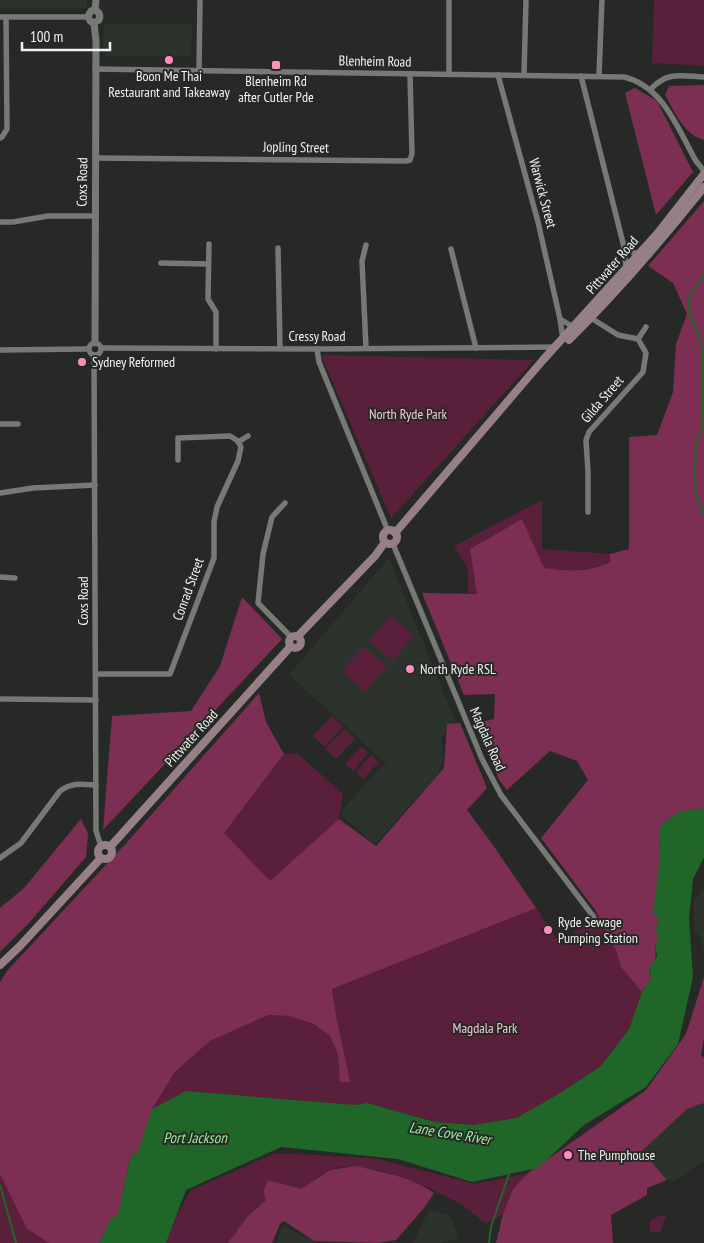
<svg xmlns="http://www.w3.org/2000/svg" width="704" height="1243" font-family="'PT Sans Narrow',sans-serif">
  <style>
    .built { fill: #2c332c }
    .green { fill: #5a203b }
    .forest { fill: #7d2e53 }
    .water { fill: #206629 }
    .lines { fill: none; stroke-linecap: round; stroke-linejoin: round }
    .stream { stroke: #206629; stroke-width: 2 }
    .minor { stroke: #767976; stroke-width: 5.5 }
    .tertiary { stroke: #767976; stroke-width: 7 }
    .secondary { stroke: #967f87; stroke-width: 8 }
    .poi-dot { fill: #fd8ebe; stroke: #272927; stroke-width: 2 }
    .labels { text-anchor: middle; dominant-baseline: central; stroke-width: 4; stroke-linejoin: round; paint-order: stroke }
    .street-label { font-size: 14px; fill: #f1f3f1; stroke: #272927 }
    .poi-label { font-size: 14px; fill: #f1f3f1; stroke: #272927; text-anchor: start }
    .park-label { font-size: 14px; fill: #f6c6d8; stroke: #272927 }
    .water-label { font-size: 15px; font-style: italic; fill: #95f19b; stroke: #272927 }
  </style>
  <rect width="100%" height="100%" fill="#272927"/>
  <g class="built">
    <rect x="0" y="0" width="87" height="8"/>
    <path d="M104,24H192L191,53L188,56H106L103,53Z"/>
    <path d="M389,558L455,721L441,738L443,760L438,774L375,844L342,816L343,809L386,763L289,675Z"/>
    <path d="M704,889V952L701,937L694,932V902L701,891Z"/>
    <path d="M704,1103V1161L674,1181L667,1180L642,1151L687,1109Z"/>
    <path d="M429,1210L450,1216L459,1238L440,1243H413Z"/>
    <path d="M283,1226L318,1243H276Z"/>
  </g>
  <g class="green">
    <path d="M654,0H704V66L652,63Z"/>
    <path d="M321,355L534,360L391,518Z"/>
    <path d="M542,500V549L610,554V561C584,573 571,571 543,568L522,520L477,594L468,593V569L454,546Z"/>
    <path d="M390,616L414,635L393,661L369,641Z"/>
    <path d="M363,646L387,666L366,692L342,672Z"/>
    <path d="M332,716L343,727L325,747L313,736Z"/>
    <path d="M344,729L355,739L336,759L325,749Z"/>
    <path d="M361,747L368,753L353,771L345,764Z"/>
    <path d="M297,753L343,794L339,819L270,882L223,834L284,754Z"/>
    <path d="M371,755L379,762L363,779L356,772Z"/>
    <path d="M534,908H536L561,945L596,911L616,950L621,967L642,992L629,1029L601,1066L557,1095L516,1118L474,1125L435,1122L367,1103L355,1105L159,1106L152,1109L175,1072L210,1041L268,1015L289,1016L314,1024L330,1036L338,1054L340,1081L336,1015L332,989Z"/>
    <path d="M276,1153L373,1158L475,1184L528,1173L513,1189L503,1214L486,1224C478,1218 470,1210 462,1205C432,1187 364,1157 330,1170C320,1174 310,1184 301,1190L268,1180L266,1200L228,1243H166L179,1211L191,1190Z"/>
    <path d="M0,1174L27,1229L49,1243H0Z"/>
    <path d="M661,1215L666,1216L660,1233L650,1231V1221Z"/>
  </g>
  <g class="forest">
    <path d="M704,85V140C684,135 675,112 665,95L669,86Z"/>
    <path d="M635,88L657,101L693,172L656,215L625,93Z"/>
    <path d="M704,201V808L679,812L660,826L659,919L655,930L657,933V944H655C656,954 657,962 649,969L651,978L642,992L621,967L616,950L596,911L541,838L588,780L577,761L550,751L507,790L499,780L476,723L494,719L495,694L464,695L422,593L477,594L470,549L522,519L544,568C571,571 584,573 610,562V554L629,549V437L657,435L673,392L676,344L687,314L673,283L648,266Z"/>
    <path d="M242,597L282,639L103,830L112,716L191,711L220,666Z"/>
    <path d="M259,693L266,722L284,754L224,833L270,881L339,819L376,846L444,768L447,724L460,723L487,788L467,810L493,845L536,908L332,989L336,1015L350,1082H340L338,1054L330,1036L314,1024L289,1016L268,1015L210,1041L175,1072L152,1109L138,1151L130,1158L118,1215L111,1219L99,1243H49L27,1229L0,1174V982L7,971L129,840Z"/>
    <path d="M81,819L88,834L86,857L29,923L0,952V908L24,888Z"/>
    <path d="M704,977V1037L701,1055L704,1058V1103L687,1109L642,1151L667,1180L647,1188V1195L611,1215L613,1243H496L503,1214L513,1189L528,1173L646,1090L686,1034Z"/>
    <path d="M356,1166C382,1172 412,1177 434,1193L424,1208L396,1240L378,1243L314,1241L284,1221L280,1224L272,1243H228L248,1216L266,1200L263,1192L268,1180L301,1189L330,1170Z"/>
  </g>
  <path class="water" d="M704,808V857L693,879L689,918L693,977L678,1044L646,1087L584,1125L538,1168L472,1182L398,1159L281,1147L186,1190L166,1243H99L111,1219L118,1214L130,1158L138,1151L152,1109L186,1091L355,1105L367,1103L435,1122L474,1125L516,1118L557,1095L601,1066L629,1029L642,992L651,978L649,966L652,965L657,956L655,944H657V933L655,930L659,919L653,914L659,865L660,826L679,812Z"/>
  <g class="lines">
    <g class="stream">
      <path d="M704,274L689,297L688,304V311L698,332L702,350L703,424L696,445L694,476L695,490L704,517"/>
      <path d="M0,1185L16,1243"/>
      <path d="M489,1243L491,1227L509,1174"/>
    </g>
    <g class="minor">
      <path d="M0,17H88"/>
      <path d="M95,69L624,77C663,86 678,129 696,161L704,171"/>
      <path d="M199,71L200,0"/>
      <path d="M449,74V0"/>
      <path d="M498,75L538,222L560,319L563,339"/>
      <path d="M524,75L526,0"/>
      <path d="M599,75L602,0"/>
      <path d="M581,76L624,247L626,268"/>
      <path d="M651,89C667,71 682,76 704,77"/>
      <path d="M0,138L2,137L7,129L6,17"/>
      <path d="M95,158L406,161L410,160L412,154L410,74"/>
      <path d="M0,222H13L48,216H94"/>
      <path d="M209,244L208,299L216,312V349"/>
      <path d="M624,247L632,252L639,254"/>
      <path d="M278,248L280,348"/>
      <path d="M451,249L476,348"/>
      <path d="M161,263L208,264"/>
      <path d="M560,319L570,325H575"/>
      <path d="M638,339L646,327"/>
      <circle cx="95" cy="349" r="6"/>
      <path d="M101,348L317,349L556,347"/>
      <path d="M366,348L362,261L366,245"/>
      <path d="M317,349L319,362L388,531"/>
      <path d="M0,350L88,349"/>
      <path d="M94,355L96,831L101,846"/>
      <path d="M0,424H18"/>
      <path d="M238,442L248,436"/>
      <path d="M0,493L33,488L95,485"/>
      <path d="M285,503L272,517L263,554L258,603L291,637"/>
      <path d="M588,512V472L586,440L589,432L643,372L646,353L638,339L618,335L591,318"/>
      <path d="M393,544L482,759L501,795L593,916L596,924"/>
      <path d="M0,577L15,578"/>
      <path d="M96,674H170L214,558V522L217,507L238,461L241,447L238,441L230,436L178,438V460"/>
      <path d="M0,699L96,700"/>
      <path d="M0,858L21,843L60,791C72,782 82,784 96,785"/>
    </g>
    <g class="tertiary">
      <path d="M95,10L96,0"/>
      <path d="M94,23L96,41L95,343"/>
      <path d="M94,23L90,21L88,16L91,11L95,10"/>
      <path d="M94,23L99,20C101,15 99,12 95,10"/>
    </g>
    <g class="secondary">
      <path d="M569,340C617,292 662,240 704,187"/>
      <circle cx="390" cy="537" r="7"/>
      <path d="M395,533L543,360L657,234L704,174"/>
      <path d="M298,636L375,556L385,542"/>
      <circle cx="295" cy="642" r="6"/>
      <circle cx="105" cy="852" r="7"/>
      <path d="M110,847L291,646"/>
      <path d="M0,965L20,946L101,858"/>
    </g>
  </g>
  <g class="poi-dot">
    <circle cx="169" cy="60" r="5"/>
    <rect x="271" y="60" width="10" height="10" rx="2.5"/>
    <circle cx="82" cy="362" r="5"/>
    <circle cx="410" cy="669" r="5"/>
    <circle cx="548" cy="930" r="5"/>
    <circle cx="568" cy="1155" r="5"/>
  </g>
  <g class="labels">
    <g class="street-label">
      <text transform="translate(375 61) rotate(1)">Blenheim Road</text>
      <text transform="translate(296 147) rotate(1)">Jopling Street</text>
      <text transform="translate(82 182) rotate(-89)">Coxs Road</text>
      <text transform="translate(543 193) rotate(75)">Warwick Street</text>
      <text transform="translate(612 265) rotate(-49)">Pittwater Road</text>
      <text x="317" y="336">Cressy Road</text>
      <text transform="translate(602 399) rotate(-49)">Gilda Street</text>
      <text transform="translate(188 589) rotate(-70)">Conrad Street</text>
      <text transform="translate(83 601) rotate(-90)">Coxs Road</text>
      <text transform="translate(191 738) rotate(-48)">Pittwater Road</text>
      <text transform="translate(488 739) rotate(66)">Magdala Road</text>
    </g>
    <g class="poi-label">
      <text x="169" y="76" text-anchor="middle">Boon Me Thai<tspan x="169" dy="16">Restaurant and Takeaway</tspan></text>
      <text x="276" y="81" text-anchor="middle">Blenheim Rd<tspan x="276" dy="16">after Cutler Pde</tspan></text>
      <text x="92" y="362">Sydney Reformed</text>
      <text x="420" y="669">North Ryde RSL</text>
      <text x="558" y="922">Ryde Sewage<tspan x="558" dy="16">Pumping Station</tspan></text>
      <text x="578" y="1155">The Pumphouse</text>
    </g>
    <g class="park-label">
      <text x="408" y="414">North Ryde Park</text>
      <text x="485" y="1028">Magdala Park</text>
    </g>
    <g class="water-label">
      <text transform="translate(450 1133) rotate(9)">Lane Cove River</text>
      <text x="195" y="1137">Port Jackson</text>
    </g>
  </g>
  <path d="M22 42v8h88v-8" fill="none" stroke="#f1f3f1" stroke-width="2.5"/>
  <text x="30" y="42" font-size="15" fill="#f1f3f1" stroke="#272927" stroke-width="4" paint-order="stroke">100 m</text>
</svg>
